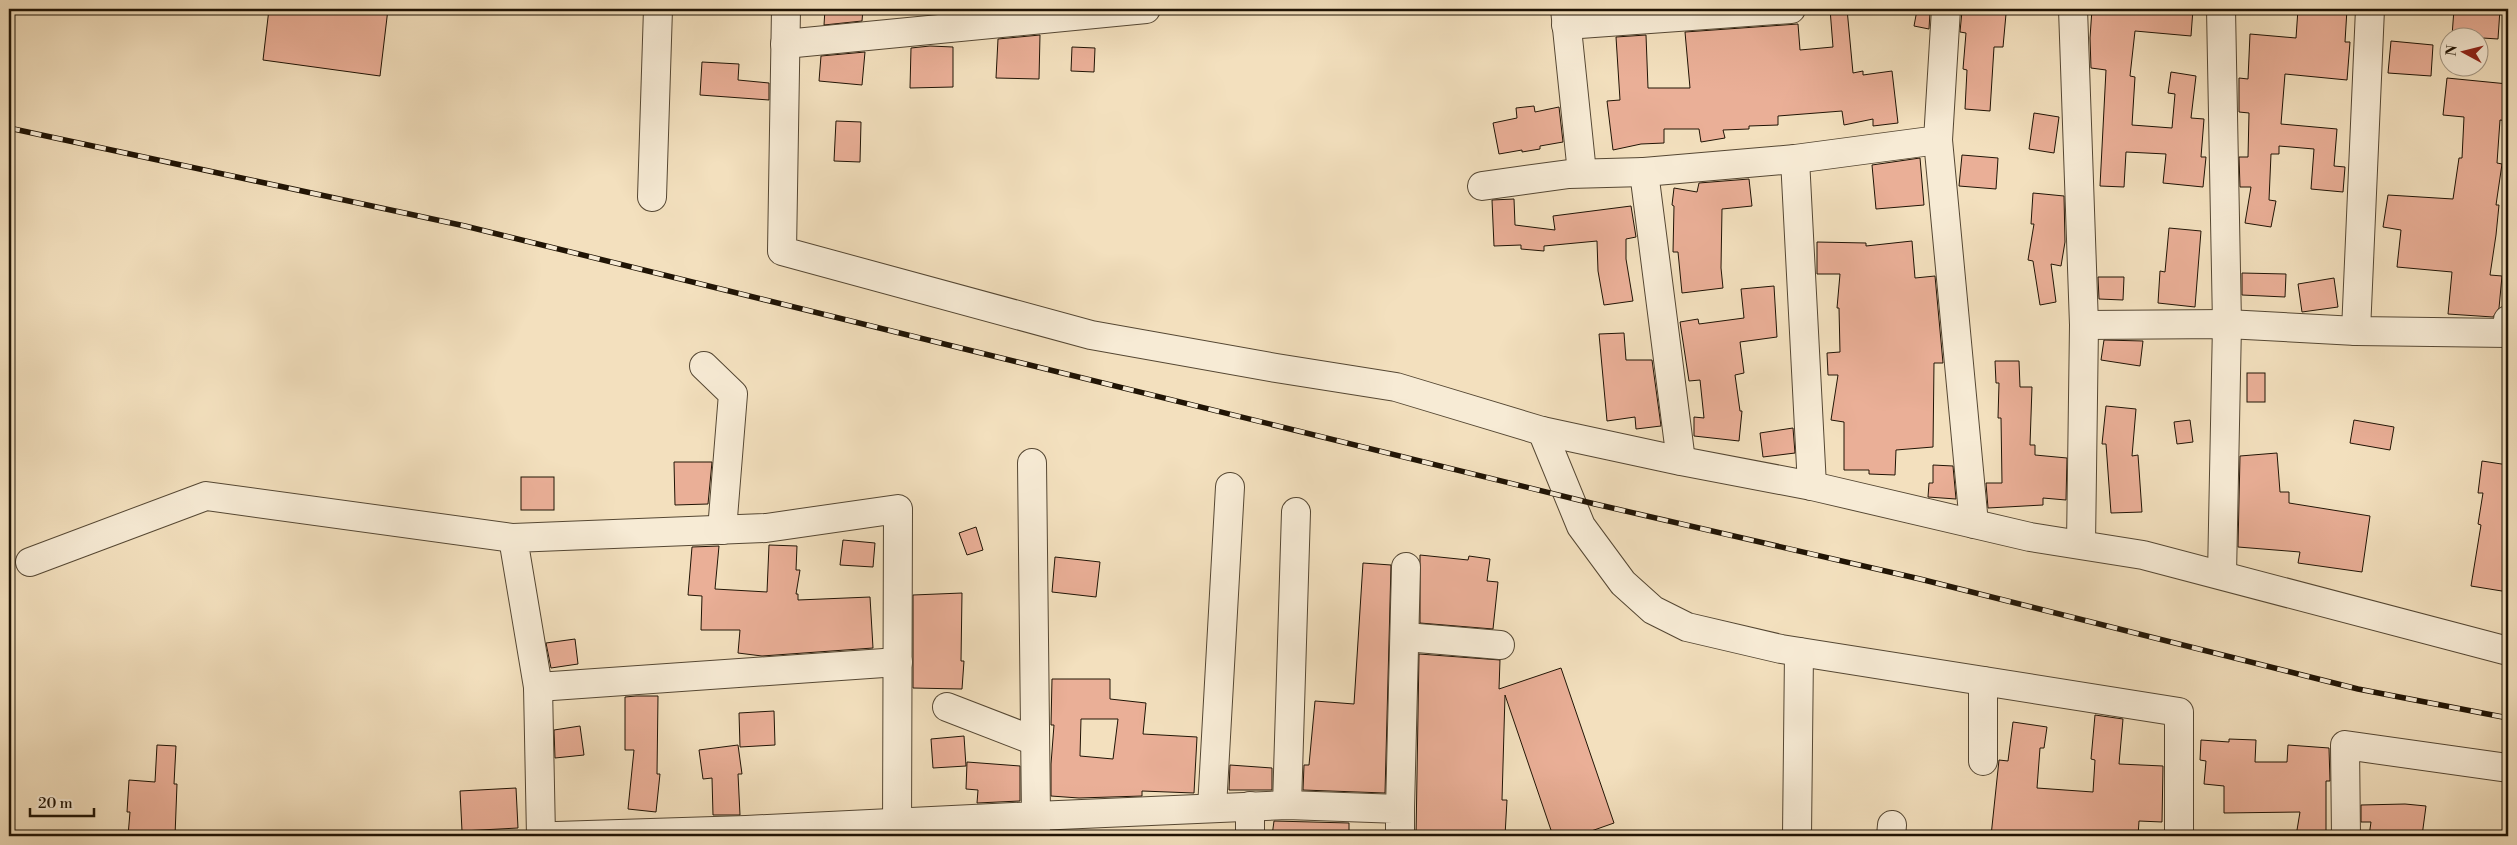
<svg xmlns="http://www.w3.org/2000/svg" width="2517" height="845" font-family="'Libre Bodoni',serif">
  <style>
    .building { fill: #eaaf97; stroke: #201405; fill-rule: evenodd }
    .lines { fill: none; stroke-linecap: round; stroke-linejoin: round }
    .minor-casing { stroke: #554733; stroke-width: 30 }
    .minor { stroke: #f7ebd5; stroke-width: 28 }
    .rail-casing { stroke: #201405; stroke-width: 5.5 }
    .rail { stroke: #f7ebd5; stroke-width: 4; stroke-dasharray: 11; stroke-linecap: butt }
  </style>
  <rect width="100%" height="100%" fill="#f3e0be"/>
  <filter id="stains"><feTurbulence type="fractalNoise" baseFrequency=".004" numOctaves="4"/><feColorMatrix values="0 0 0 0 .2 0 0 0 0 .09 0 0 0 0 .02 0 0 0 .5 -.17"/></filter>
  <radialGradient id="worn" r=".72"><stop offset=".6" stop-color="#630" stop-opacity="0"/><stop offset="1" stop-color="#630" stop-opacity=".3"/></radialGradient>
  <g class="building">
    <path d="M269,9H388L380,76L263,60Z"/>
    <path d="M825,9H863L862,21L824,25Z"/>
    <path d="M1830,9H1847L1853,73L1863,71V75L1892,71L1898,123L1873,126V119L1844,125L1842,111L1778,116V125L1749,126V129L1723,130L1725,138L1701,142L1699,129H1664V143L1641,144L1613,150L1607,101L1620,100L1616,37L1646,35L1648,88H1690L1685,32L1798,24L1800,50L1833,47Z"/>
    <path d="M2092,9H2193L2191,36L2135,31L2130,76L2135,77L2132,125L2172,128L2175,94L2168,93L2171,72L2196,76L2191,118L2204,119L2201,157H2206L2203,187L2163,183L2166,154L2126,152L2124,187L2100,186L2106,70L2091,68L2090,38Z"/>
    <path d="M2298,9H2347L2345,42H2350L2347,80L2285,74L2281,124L2337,129L2334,166L2345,167L2343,192L2311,189L2314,149L2279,146V154H2271L2269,200L2276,201L2271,227L2245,223L2251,187H2240L2239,157H2248L2249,113L2239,112V78L2248,79L2250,34L2296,38Z"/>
    <path d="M2454,9H2500L2498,39L2452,36Z"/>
    <path d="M1917,10L1930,12L1929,29L1914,26Z"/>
    <path d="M1962,11L2006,14L2003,47H1994L1990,111L1965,109L1967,70L1963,69L1966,33L1960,32Z"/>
    <path d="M1040,35L1039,79L996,78L998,39Z"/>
    <path d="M2391,41L2433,45L2431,76L2388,73Z"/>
    <path d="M930,46L953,47V87L910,88L911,48Z"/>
    <path d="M1072,47L1095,48L1094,72L1071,71Z"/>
    <path d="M865,52L862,85L819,81L821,56Z"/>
    <path d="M702,62L739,64L738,80L769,83V100L700,95Z"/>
    <path d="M2447,78L2508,84V121L2500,120L2497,163L2502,164L2496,205H2499L2496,235L2490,275L2502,276L2499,308L2493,317L2448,314L2452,272L2397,267L2401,230L2383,227L2388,195L2453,199L2459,158H2462L2464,117L2443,115Z"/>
    <path d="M1534,106L1535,112L1559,107L1563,142L1540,146V149L1522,152V150L1499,154L1493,123L1517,118L1516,108Z"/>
    <path d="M2034,113L2059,117L2054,153L2029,149Z"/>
    <path d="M836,121L861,122L860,162L834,161Z"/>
    <path d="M1962,155L1998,158L1996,189L1959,186Z"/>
    <path d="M1920,158L1924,205L1876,209L1872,165Z"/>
    <path d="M1749,179L1752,206L1722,209L1721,268L1723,288L1682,293L1678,252H1673L1674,206L1672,205L1674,188L1697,192L1699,183Z"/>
    <path d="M2033,193L2064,196L2065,242L2061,266L2051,264L2056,302L2040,305L2033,261L2028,260L2034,224H2031Z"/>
    <path d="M1514,199L1515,225L1555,230L1553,216L1631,206L1636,237L1626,239V259L1633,301L1604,305L1598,271L1597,241L1544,246V251L1521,249V245L1494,246L1492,200Z"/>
    <path d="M2169,228L2201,231L2195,307L2158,303L2160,271L2165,272Z"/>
    <path d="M1912,241L1915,278L1935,276L1943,363H1934L1933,447L1896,450L1895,475L1869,474V470H1844V422L1831,420L1838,375H1828L1827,353L1840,352L1839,308H1837L1840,274H1817V242L1866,243V246Z"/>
    <path d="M2242,273L2286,274L2285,297L2242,295Z"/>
    <path d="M2098,277H2124L2123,300L2099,299Z"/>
    <path d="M2334,278L2338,307L2302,312L2298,284Z"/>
    <path d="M1774,286L1777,337L1740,342L1744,373L1735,375L1740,411H1742L1739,441L1694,436V417L1704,418L1700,380L1689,381L1680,322L1698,319L1699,324L1744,318L1741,289Z"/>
    <path d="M1624,333L1626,360H1652L1661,426L1636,429L1635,417L1607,421L1599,334Z"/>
    <path d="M2104,340L2143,341L2140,366L2101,360Z"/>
    <path d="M1995,361H2019L2020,387H2032L2030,445H2035V455L2067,458L2066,500L2043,498V505L1988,508L1986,483H2002L2001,418H1998L1999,383H1996Z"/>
    <rect x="2247" y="373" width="18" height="29"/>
    <path d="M2106,406L2136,409L2132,456L2138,455L2142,512L2111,513L2106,444H2102Z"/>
    <path d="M2190,420L2193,442L2177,444L2174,422Z"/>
    <path d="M2354,420L2394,427L2390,450L2350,443Z"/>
    <path d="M1793,428L1795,453L1763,457L1760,433Z"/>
    <path d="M2277,453L2280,492H2289V503L2370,516L2362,572L2298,563L2300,552L2238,547L2240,456Z"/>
    <path d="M2482,461L2508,465V592L2471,586L2481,525L2478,524L2483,493H2478Z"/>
    <path d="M674,462H712L708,504L675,505Z"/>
    <path d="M1933,465L1953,466L1956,499L1928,497L1929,483H1933Z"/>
    <rect x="521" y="477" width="33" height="33"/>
    <path d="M976,527L983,550L967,555L959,533Z"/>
    <path d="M843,540L875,543L873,567L840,565Z"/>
    <path d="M769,545L797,546L796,570H800L796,594H798V600L870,597L873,648L762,656L738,653L740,630H701L702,596L688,595L692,547L719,546L715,589L767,592Z"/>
    <path d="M1420,555L1468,560L1469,556L1490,559L1487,581L1498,582L1493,629L1420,623Z"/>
    <path d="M1055,557L1100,562L1096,597L1052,592Z"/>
    <path d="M1363,563L1391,565L1385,793L1303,790L1304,765H1309L1315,701L1354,704Z"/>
    <path d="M962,593L961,661H964L962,689L913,688V595Z"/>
    <path d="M575,639L578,664L551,668L546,643Z"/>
    <path d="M1419,654L1500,660L1499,689L1561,668L1614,823L1577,836H1553L1505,695L1502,800H1507L1505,836H1416Z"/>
    <path d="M1052,679H1110V699L1146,703L1143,734L1197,737L1194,793L1142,791V796L1079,798L1051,796V764L1054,725H1051ZM1081,719H1118L1113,759L1080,756Z"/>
    <path d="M636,696H658L657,774H660L656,812L628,809L634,750H625V697Z"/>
    <path d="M774,711L775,745L740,747L739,713Z"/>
    <path d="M2095,715L2123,719L2119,764L2163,766L2162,822L2139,821L2138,836H1991L1999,760L2008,761L2013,722L2047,727L2044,748H2040L2037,788L2093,792L2095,760L2091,759Z"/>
    <path d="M580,726L584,755L555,758L554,730Z"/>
    <path d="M964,736L966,766L933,768L931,739Z"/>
    <path d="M2229,739L2256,740L2255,762H2287L2288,745L2329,748L2330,781H2326V836H2296L2300,812L2224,813V786L2204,784L2206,761L2200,760L2201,740L2229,742Z"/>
    <path d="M157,745L176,746L174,784H177L175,836H128L130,812H127L129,780L155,782Z"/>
    <path d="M738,745L742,774H738L740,815H713L712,778L703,779L699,750Z"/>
    <path d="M967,762L1020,766V801L977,803L978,790L966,789Z"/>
    <path d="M1230,765L1272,768V790H1229Z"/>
    <path d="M516,788L518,828L462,831L460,791Z"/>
    <path d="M2405,804L2426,806L2422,836H2369L2371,822H2361V805Z"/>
    <path d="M1274,821L1349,823V836H1272Z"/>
  </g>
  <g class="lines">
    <defs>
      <g id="minor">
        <path d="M786,9L782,251L1091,335L1276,368L1396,387L1542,431L1681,461L1812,486L2030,537L2143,555L2508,651"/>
        <path d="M1565,9L1582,173"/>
        <path d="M2073,9L2084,325L2081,544"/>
        <path d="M2221,9L2227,324L2222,575"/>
        <path d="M1566,25L1791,9"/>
        <path d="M785,44L1146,9"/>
        <path d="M1938,140L1974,524"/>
        <path d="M1795,159L1812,486"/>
        <path d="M1482,186L1569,174L1644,172"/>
        <path d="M652,197L658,9"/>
        <path d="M2084,325L2227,324L2356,331L2508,333V320"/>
        <path d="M2356,331L2370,9"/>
        <path d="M704,366L733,394L722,530"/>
        <path d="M1542,431L1581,526L1623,583L1653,610L1687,627L1781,649L2179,712V836"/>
        <path d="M1681,461L1644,172L1795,159L1938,140L1946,9"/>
        <path d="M30,562L206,496L513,538"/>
        <path d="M1406,637L1500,645"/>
        <path d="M538,687L898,662"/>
        <path d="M947,707L1035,741"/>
        <path d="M1983,761V681"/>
        <path d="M1287,805L1296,512"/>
        <path d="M1250,806V836"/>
        <path d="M1212,808L1230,487"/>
        <path d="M1400,809L1406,567"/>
        <path d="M541,836L538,687L513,538L766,528L898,509L897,836"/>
        <path d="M556,836L746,830L1036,816L1032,463"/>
        <path d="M1036,836V816L1287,805L1400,809V836"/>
        <path d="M1797,836L1799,652"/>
        <path d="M1891,836L1892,825"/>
        <path d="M2346,836L2345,745L2508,768"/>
      </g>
    </defs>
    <use href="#minor" class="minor-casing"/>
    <use href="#minor" class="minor"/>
    <defs>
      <path id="rail" d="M9,128L465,226L1595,504L1920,579L2358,689L2508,718"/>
    </defs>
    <use href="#rail" class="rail-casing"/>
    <use href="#rail" class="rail"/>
  </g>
  <rect width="2517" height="845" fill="none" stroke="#f3e0be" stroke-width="30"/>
  <rect x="10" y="10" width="2497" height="825" fill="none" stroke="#201405" stroke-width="2.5"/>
  <rect x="15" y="15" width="2487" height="815" fill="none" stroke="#201405"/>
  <g transform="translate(2464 52) rotate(277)"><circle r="24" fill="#f7ebd5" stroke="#a19582"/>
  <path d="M0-4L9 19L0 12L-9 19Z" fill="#8f2418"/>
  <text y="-8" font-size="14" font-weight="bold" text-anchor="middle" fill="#201405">N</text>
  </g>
  <path d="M30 808v8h64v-8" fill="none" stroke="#201405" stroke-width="2.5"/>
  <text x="38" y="808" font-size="15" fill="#201405" stroke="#f7ebd5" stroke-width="4" paint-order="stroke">20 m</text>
  <rect width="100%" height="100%" filter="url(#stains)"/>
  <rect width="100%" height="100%" fill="url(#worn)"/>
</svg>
